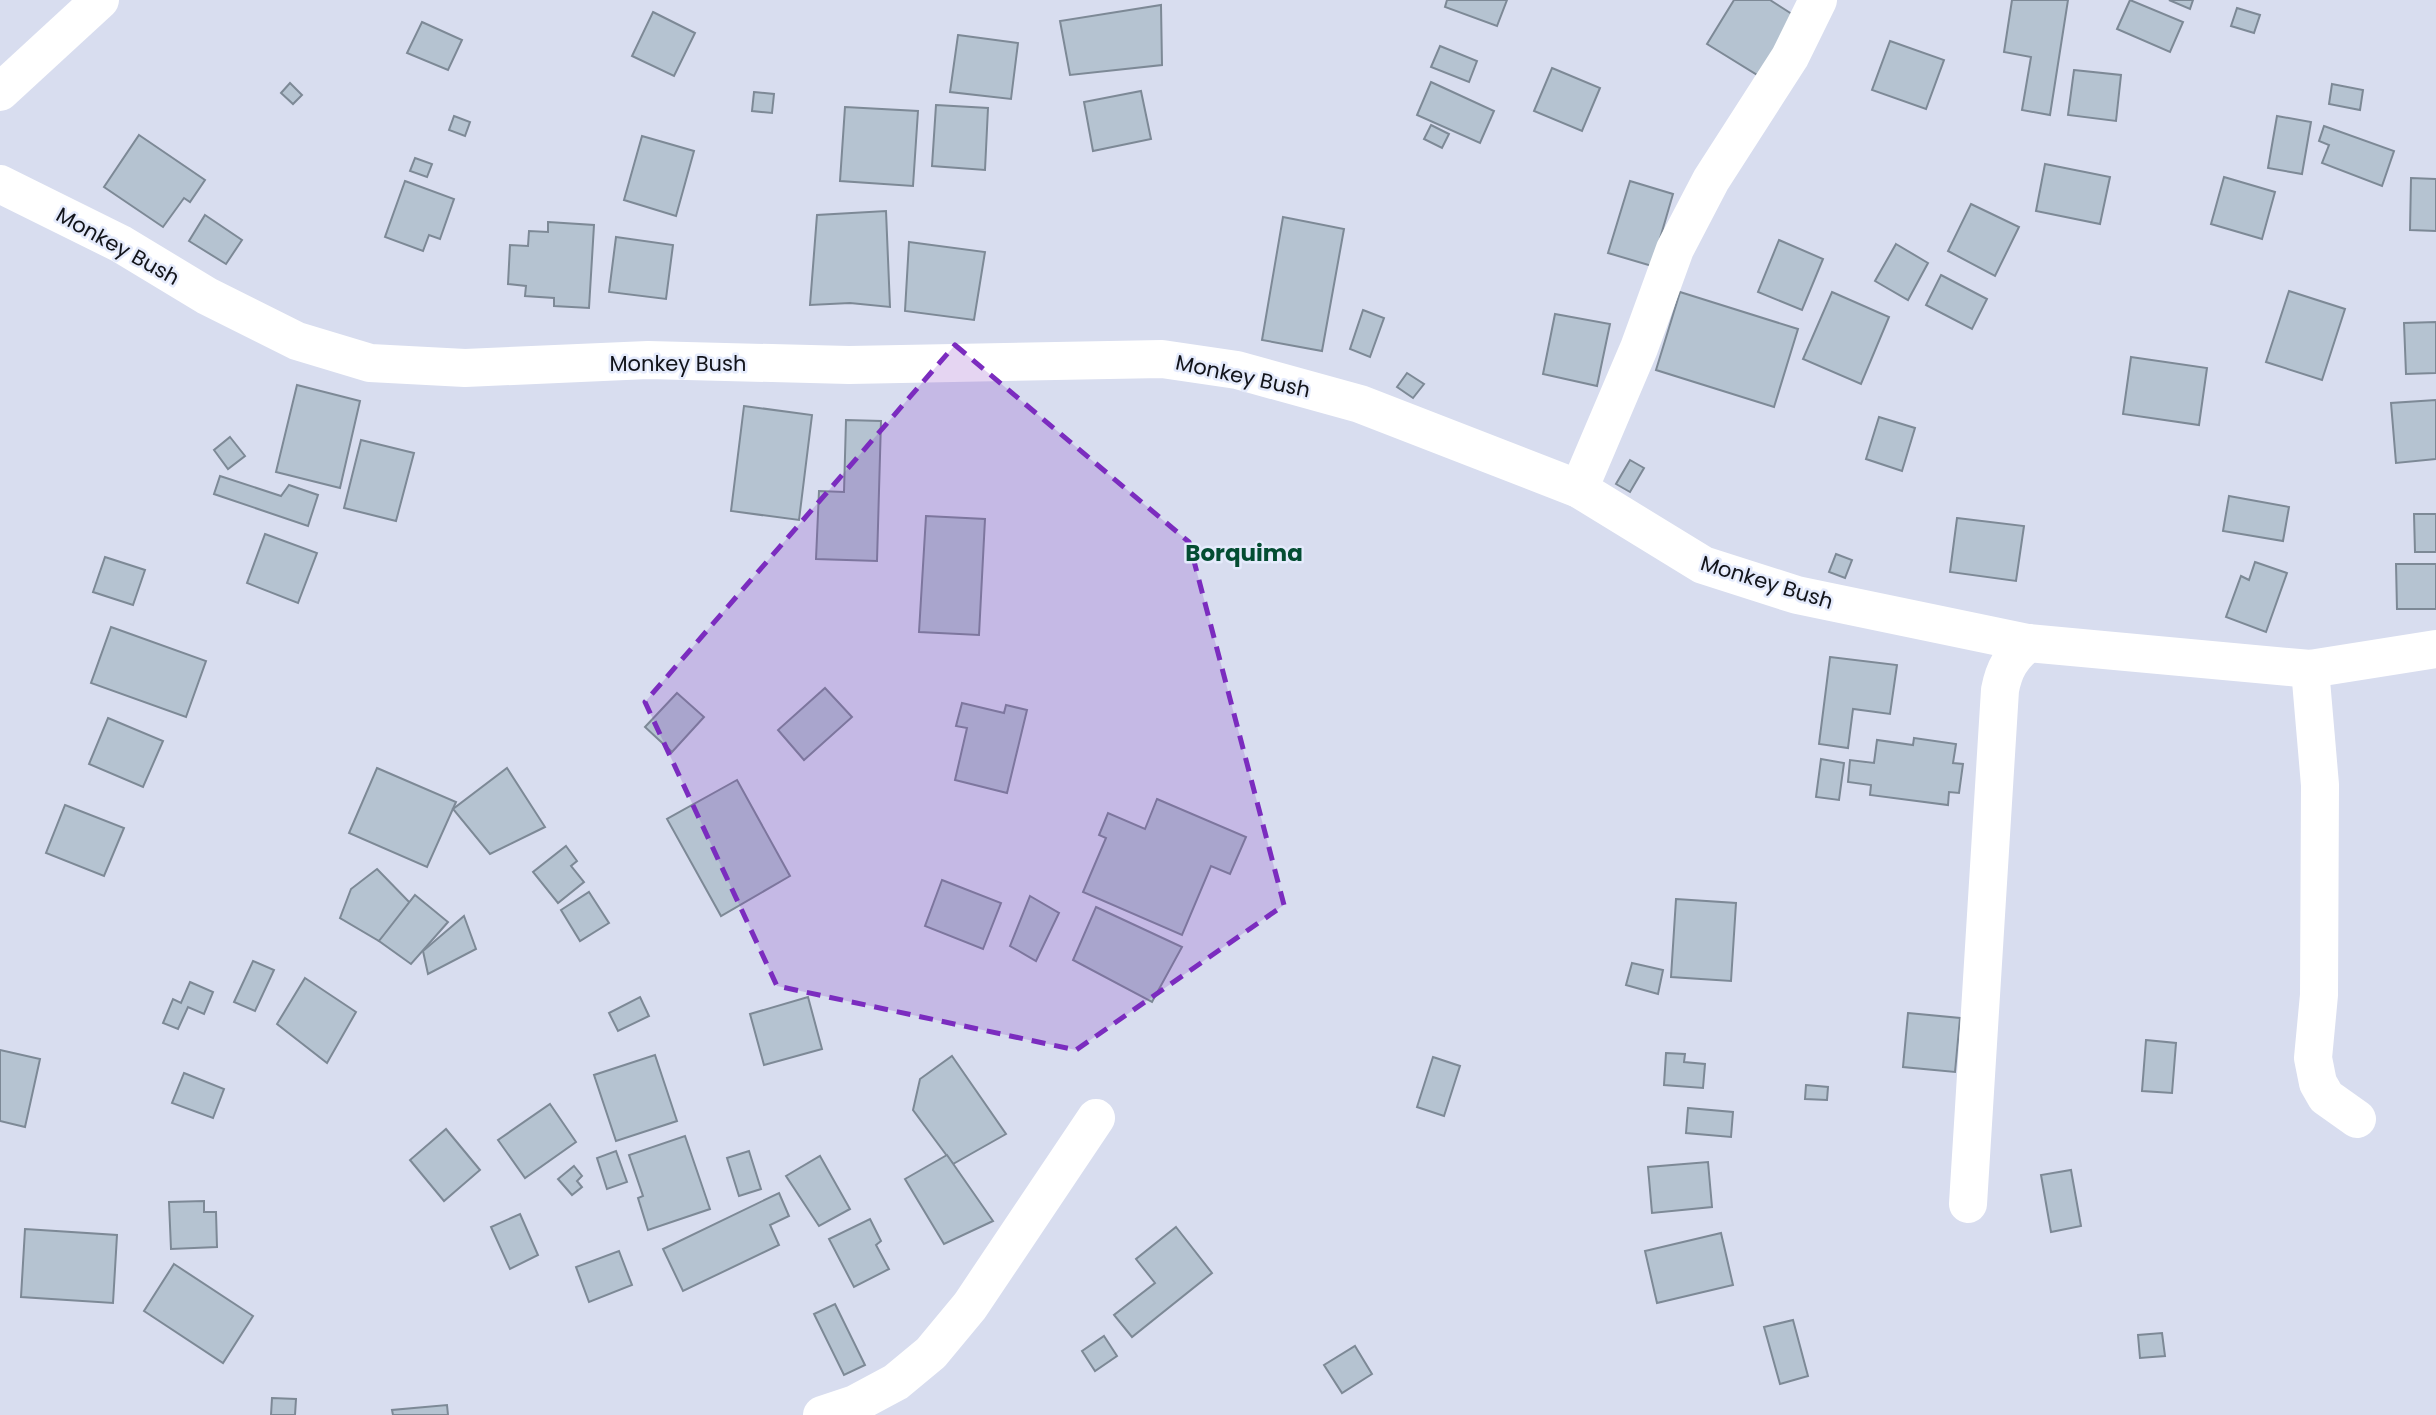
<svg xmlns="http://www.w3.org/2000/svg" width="2436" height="1415" font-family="Poppins,sans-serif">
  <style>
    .building { fill: #b5c3d1; stroke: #7d8996; stroke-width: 2 }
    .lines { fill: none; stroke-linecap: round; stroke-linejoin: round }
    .minor { stroke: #fff; stroke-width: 38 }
    .marked { fill: #7b2cbf; fill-opacity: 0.2; stroke: #7b2cbf; stroke-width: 5; stroke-dasharray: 14 9; stroke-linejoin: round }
    .labels { text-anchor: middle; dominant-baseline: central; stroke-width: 5; stroke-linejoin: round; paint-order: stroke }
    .street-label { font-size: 21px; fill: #12141a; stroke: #e5ebfc }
    .neighbourhood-label { font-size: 23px; font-weight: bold; fill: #044d32; stroke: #e5ebfc }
  </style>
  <rect width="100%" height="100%" fill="#d8ddef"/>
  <g class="building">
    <path d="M1447,0H1507L1497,26L1445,7Z"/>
    <path d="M1734,0H1770L1795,16L1759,76L1707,44Z"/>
    <path d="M2012,0H2068L2050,115L2022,110L2031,57L2004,52Z"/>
    <path d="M2130,0L2183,22L2170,52L2117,29Z"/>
    <path d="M2169,0H2193L2190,9Z"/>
    <path d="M1161,5L1162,65L1070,75L1060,21Z"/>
    <path d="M2237,8L2260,15L2254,33L2231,26Z"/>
    <path d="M653,12L695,33L674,76L632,56Z"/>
    <path d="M422,22L462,40L448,70L407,53Z"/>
    <path d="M958,35L1018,43L1011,99L950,92Z"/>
    <path d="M1890,41L1944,60L1926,109L1872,90Z"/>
    <path d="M1440,46L1477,61L1469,82L1431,67Z"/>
    <path d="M1552,68L1600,88L1582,131L1534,111Z"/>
    <path d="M2074,70L2121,75L2116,121L2068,115Z"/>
    <path d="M1431,82L1494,111L1480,143L1417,115Z"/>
    <path d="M290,83L302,95L293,104L281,93Z"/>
    <path d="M2332,84L2363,90L2360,110L2329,104Z"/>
    <path d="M1141,91L1151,139L1093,151L1084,102Z"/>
    <path d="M754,92L774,94L772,113L752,111Z"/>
    <path d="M936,105L988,108L985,170L932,166Z"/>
    <path d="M845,107L918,111L913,186L840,181Z"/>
    <path d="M454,116L470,122L465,136L449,130Z"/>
    <path d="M2277,116L2311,122L2302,174L2268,168Z"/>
    <path d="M1431,125L1449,134L1442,148L1424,139Z"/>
    <path d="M2324,126L2394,151L2382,186L2322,163L2329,145L2319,141Z"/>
    <path d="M139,135L205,180L190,202L184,198L163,227L104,187Z"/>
    <path d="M642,136L694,151L676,216L624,200Z"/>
    <path d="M415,158L432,164L427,177L410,171Z"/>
    <path d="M2045,164L2110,177L2100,224L2036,211Z"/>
    <path d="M2224,177L2275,192L2262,239L2211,224Z"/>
    <path d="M2411,178L2436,179V231L2410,230Z"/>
    <path d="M405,181L454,199L440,239L429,235L423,251L385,237Z"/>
    <path d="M1630,181L1673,194L1652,266L1608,253Z"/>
    <path d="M1971,204L2019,227L1995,276L1948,251Z"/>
    <path d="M886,211L890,307L850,303L810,305L817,215Z"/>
    <path d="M205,215L242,240L226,264L189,241Z"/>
    <path d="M1283,217L1344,229L1322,351L1262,340Z"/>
    <path d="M548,222L594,225L589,308L554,306V298L525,296L526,286L508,284L510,245L528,246L529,231L548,232Z"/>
    <path d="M616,237L673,245L666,299L609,292Z"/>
    <path d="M1779,240L1823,259L1802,310L1758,292Z"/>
    <path d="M909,242L985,252L974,320L905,311Z"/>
    <path d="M1896,244L1928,263L1908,300L1875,281Z"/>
    <path d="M1941,275L1987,299L1972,329L1926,305Z"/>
    <path d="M2289,291L2345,309L2322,380L2266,362Z"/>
    <path d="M1680,292L1798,329L1774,407L1656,370Z"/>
    <path d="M1832,292L1889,317L1861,384L1803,359Z"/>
    <path d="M1363,310L1384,318L1370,357L1350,349Z"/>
    <path d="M1555,314L1610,324L1597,386L1543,374Z"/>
    <path d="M2436,322V373L2406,374L2404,323Z"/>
    <path d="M2131,357L2207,368L2199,425L2123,414Z"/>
    <path d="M1407,373L1424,384L1413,398L1397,387Z"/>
    <path d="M297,385L360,401L340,488L276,472Z"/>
    <path d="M2436,400V459L2396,463L2391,403Z"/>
    <path d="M744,406L812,415L799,520L731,511Z"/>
    <path d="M1879,417L1915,428L1902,471L1866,459Z"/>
    <path d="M846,420L881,421L877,561L816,559L819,491L844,492Z"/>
    <path d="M230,437L245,456L228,469L214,450Z"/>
    <path d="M361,440L414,453L396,521L344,508Z"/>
    <path d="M1630,460L1644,468L1630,492L1616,484Z"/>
    <path d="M220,476L281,496L289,485L318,495L308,526L214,494Z"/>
    <path d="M2229,496L2289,507L2283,541L2223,531Z"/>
    <path d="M2414,514H2436V552H2415Z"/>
    <path d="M926,516L985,519L979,635L919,632Z"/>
    <path d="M1957,518L2024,526L2016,581L1950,572Z"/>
    <path d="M265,534L317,553L298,603L247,583Z"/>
    <path d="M1836,554L1852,560L1845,578L1829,572Z"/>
    <path d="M105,557L145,570L133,605L93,592Z"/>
    <path d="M2255,562L2287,573L2266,632L2226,617L2241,576L2249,580Z"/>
    <path d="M2396,564H2436V609H2397Z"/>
    <path d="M111,627L206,661L186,717L91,683Z"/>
    <path d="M1830,657L1897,665L1890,714L1853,709L1848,748L1819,744Z"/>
    <path d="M825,688L852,717L804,760L778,730Z"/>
    <path d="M677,693L704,717L672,752L645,727Z"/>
    <path d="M962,703L1004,713L1006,705L1027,710L1007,793L955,780L967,728L956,726Z"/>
    <path d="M108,718L163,741L143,787L89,764Z"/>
    <path d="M1914,738L1956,744L1953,763L1963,764L1959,793L1949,792L1948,805L1870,795L1871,785L1848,782L1850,760L1874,763L1877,740L1913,745Z"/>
    <path d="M1821,759L1844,763L1839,800L1816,797Z"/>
    <path d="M377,768L456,802L427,867L349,833Z"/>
    <path d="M507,768L545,827L490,854L453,809Z"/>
    <path d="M737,780L790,876L721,916L667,819Z"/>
    <path d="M1157,799L1246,837L1230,874L1211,866L1182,935L1083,892L1106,838L1099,835L1108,813L1145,829Z"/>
    <path d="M65,805L124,828L104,876L46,853Z"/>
    <path d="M566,846L577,861L571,866L584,882L558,903L533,872Z"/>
    <path d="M377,869L414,907L379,941L340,918L351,889Z"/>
    <path d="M942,880L1001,903L983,949L925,926Z"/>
    <path d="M589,892L609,923L580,941L561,910Z"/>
    <path d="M415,895L448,922L411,964L379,941Z"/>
    <path d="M1030,896L1059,913L1036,961L1010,946Z"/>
    <path d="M1676,899L1736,903L1731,981L1671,977Z"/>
    <path d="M1096,907L1182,947L1152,1002L1073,960Z"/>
    <path d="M464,916L476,949L428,974L423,951Z"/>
    <path d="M253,961L274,970L255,1011L234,1002Z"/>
    <path d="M1632,963L1663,970L1658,994L1626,985Z"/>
    <path d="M305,978L356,1012L327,1063L277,1024Z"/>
    <path d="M190,982L213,992L204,1014L188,1007L178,1029L163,1023L173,999L181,1003Z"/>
    <path d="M640,997L649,1016L618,1031L609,1013Z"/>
    <path d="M808,997L822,1049L764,1065L750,1014Z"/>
    <path d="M1908,1013L1960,1018L1955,1072L1903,1067Z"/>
    <path d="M2146,1040L2176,1043L2172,1093L2142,1091Z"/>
    <path d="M0,1050L40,1059L25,1127L0,1121Z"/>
    <path d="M1666,1053L1685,1054L1684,1062L1705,1064L1703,1088L1664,1085Z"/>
    <path d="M655,1055L677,1121L616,1141L594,1075Z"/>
    <path d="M952,1056L1006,1134L953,1164L913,1110L920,1079Z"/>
    <path d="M1433,1057L1460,1066L1444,1116L1417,1107Z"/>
    <path d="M184,1073L224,1089L213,1118L172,1103Z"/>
    <path d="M1806,1085L1828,1087L1827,1100L1805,1099Z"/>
    <path d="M550,1104L576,1142L525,1178L498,1140Z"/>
    <path d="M1688,1108L1733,1112L1731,1137L1686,1133Z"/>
    <path d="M446,1129L480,1170L444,1201L410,1160Z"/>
    <path d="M685,1136L710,1209L648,1230L638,1198L643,1196L629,1155Z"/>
    <path d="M616,1151L627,1182L607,1189L597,1158Z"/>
    <path d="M749,1151L761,1189L739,1196L727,1158Z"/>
    <path d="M947,1155L993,1221L944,1244L905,1179Z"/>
    <path d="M820,1156L850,1209L819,1226L786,1176Z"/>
    <path d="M1708,1162L1712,1207L1652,1213L1648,1167Z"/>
    <path d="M574,1166L582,1176L577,1181L582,1187L572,1195L558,1179Z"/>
    <path d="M2071,1170L2081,1226L2051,1232L2041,1175Z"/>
    <path d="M779,1193L789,1216L770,1225L779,1245L683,1291L663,1249Z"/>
    <path d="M204,1201V1212H216L217,1247L171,1249L169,1202Z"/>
    <path d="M520,1214L538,1255L510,1269L491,1227Z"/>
    <path d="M870,1219L881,1241L876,1245L889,1269L854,1287L829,1239Z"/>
    <path d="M1176,1227L1212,1273L1132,1337L1114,1315L1155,1283L1136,1259Z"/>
    <path d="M25,1229L117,1235L113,1303L21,1297Z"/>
    <path d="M1721,1233L1733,1285L1657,1303L1645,1251Z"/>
    <path d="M619,1251L632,1285L589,1302L576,1267Z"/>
    <path d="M174,1264L253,1316L223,1363L144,1311Z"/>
    <path d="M835,1304L865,1365L844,1375L814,1314Z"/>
    <path d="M1793,1320L1808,1376L1780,1384L1764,1327Z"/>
    <path d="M2162,1333L2165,1356L2140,1358L2138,1335Z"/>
    <path d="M1104,1336L1117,1356L1095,1371L1082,1351Z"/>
    <path d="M1355,1346L1372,1374L1342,1393L1324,1365Z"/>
    <path d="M272,1398L296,1399L295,1415H271Z"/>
    <path d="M447,1405L448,1415H393L392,1410Z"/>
  </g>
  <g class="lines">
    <g class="minor">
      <path d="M0,92L100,0"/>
      <path d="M0,184L121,244L207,296L297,341L370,363L465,368L648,360L849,365L1162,359L1237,370L1360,404L1579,489L1703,565L1797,595L2028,643L2310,669L2436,649"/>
      <path d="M1579,489L1639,348L1675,249L1711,180L1790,57L1818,0"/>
      <path d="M2310,669L2320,785L2319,995L2313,1058L2318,1083L2326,1097L2357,1119"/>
      <path d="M1968,1204L2000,690C2004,669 2011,657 2028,643"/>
      <path d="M822,1415L855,1404L896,1382L931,1353L970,1306L1096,1118"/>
    </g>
  </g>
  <path class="marked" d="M955,345L1189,542L1284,905L1076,1050L777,986L645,702Z"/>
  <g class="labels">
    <g class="street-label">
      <text transform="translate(118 246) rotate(29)">Monkey Bush</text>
      <text x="678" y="363">Monkey Bush</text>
      <text transform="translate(1243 376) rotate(12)">Monkey Bush</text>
      <text transform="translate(1767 582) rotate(17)">Monkey Bush</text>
    </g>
    <g class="neighbourhood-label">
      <text x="1244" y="553">Borquima</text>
    </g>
  </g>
</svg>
